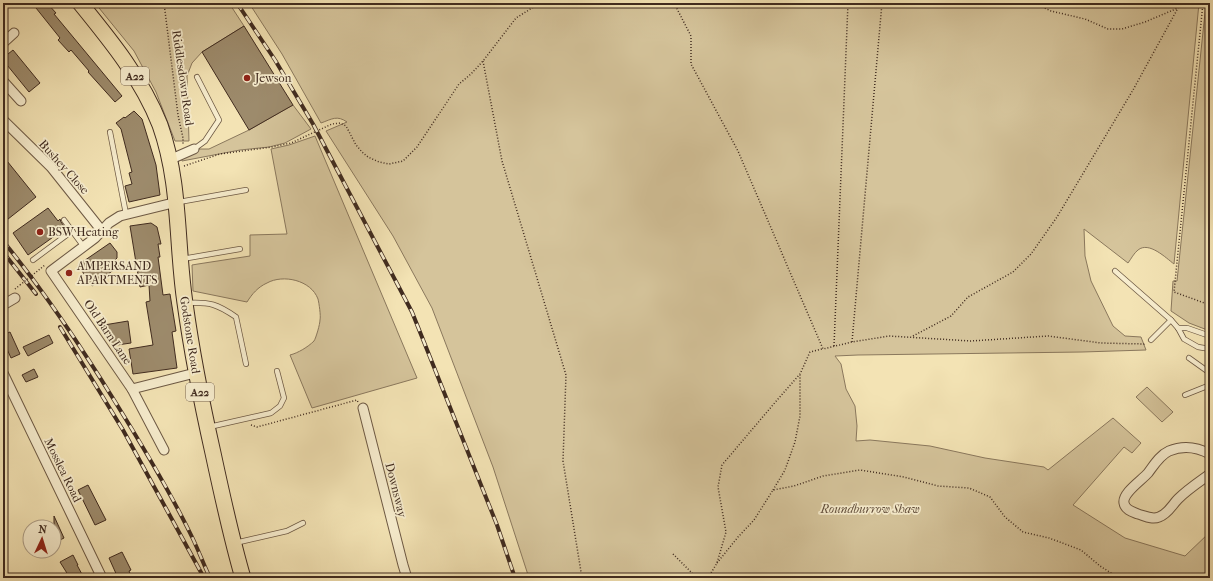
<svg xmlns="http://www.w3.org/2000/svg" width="1213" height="581" font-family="'IM FELL French Canon',serif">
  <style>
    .green { fill: #d5c49b; stroke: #8a785d }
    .building { fill: #9d8b6c; stroke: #402b1f }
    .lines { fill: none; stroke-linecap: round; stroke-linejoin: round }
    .service-casing { stroke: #6d5944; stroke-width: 6 }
    .minor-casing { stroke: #6d5944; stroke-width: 11 }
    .trunk-casing { stroke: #402b1f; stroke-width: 17 }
    .path { stroke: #402b1f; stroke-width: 1.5; stroke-dasharray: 1 2; stroke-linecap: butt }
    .service { stroke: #f7edce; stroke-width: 4.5 }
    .minor { stroke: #f7edce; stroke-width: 9 }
    .trunk { stroke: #f3e3b4; stroke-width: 15 }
    .rail-casing { stroke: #402b1f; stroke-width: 4 }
    .rail { stroke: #f7edce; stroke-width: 2.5; stroke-dasharray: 8; stroke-linecap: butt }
    .path-bridge { stroke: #402b1f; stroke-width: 1.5; stroke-dasharray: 1 2; stroke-linecap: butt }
    .poi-dot { fill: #8f2418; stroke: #f7edce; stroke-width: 1.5 }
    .labels { text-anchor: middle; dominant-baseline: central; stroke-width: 3.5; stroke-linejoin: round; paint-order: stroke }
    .shield { fill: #f7edce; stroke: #776554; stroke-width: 1 }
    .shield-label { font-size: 11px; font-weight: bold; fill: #402b1f }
    .street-label { font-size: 12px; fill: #402b1f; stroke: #f7edce }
    .poi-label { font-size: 12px; fill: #402b1f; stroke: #f7edce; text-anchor: start }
    .park-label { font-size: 12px; font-style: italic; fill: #5e4a38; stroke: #f7edce }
  </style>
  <rect width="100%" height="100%" fill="#f3e3b4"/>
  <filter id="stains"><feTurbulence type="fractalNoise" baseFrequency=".005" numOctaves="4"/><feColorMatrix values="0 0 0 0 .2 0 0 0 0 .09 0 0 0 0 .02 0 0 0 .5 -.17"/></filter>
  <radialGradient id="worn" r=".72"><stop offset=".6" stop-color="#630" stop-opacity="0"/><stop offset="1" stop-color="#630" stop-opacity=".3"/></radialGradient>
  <g class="green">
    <path d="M95,3H229L244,26L202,52L192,63L187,76L189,141H175L156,92L134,51Z"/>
    <path d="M249,3H1199L1174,264C1166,258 1149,241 1138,250C1134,253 1131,259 1128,263L1084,229L1085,256L1091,281L1113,326L1125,336L1141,337L1146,350L1082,352L858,355L835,356L841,364L846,389L855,406L857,426L856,441L870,440L930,446L985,458L1044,467L1048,470L1113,418L1141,443L1132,453L1124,447L1073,505L1125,538L1185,556L1210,532V578H529L493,467L432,308L393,236L326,131L347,122C337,115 332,119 321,123L282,54Z"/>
    <path d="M1206,3H1210V331L1189,323L1171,311L1173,281H1177Z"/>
    <path d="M293,105L311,129L285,143L269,147L240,150L182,161L181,158L197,149H209L249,130Z"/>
    <path d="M315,136L417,378L312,408L290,355C298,353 308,347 314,341C316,338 320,324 320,320C321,316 319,303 318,299C311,280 283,274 267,283C258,287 252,294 247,302L193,291L192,265L198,264L250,256V235L287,234L271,149L289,145Z"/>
    <path d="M1147,387L1173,412L1162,422L1136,397Z"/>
  </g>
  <g class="building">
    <path d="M32,3H47L56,13L54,14L122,96L115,102L88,72L89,71L71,50L69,52L58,40L60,38Z"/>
    <path d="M244,26L293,105L249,130L202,52Z"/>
    <path d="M13,50L40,83L29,92L3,60V58Z"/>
    <path d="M134,111L142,119L156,165L160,195L129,202L125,186L132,184L129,173L132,172L121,129L116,123L124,117L125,118Z"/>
    <path d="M3,156L36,197L3,223Z"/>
    <path d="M48,208L58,221L60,219L61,222L67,230L58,237L56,235L28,255L13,233Z"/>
    <path d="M151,223L157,227L161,244H158L160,257H158L163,295L170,294L176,331L172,332L177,368L133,374L129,349L153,345L146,302L150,301L149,285L140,287L130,226Z"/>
    <path d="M110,243L117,252V258L115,260L119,266L92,286L78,265Z"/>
    <path d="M128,321L131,343L117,345V343L112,344L105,334L104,325Z"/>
    <path d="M10,332L20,354L11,358L3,340V335Z"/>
    <path d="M49,335L53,343L28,356L23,347Z"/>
    <path d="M34,369L38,377L26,382L22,375Z"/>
    <path d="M88,485L106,520L95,525L78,490Z"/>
    <path d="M54,516L64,538L54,543Z"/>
    <path d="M122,552L131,570L129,571L132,578H118L109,558Z"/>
    <path d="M73,555L78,565H77L84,578H70L60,562Z"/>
  </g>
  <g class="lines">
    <defs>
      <g id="service">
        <path d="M110,132L126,214"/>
        <path d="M194,149L205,141L219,120L197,77"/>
        <path d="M179,202L246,190"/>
        <path d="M64,220L84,247"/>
        <path d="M182,259L240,249"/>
        <path d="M33,260L72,231"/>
        <path d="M1115,271L1171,320L1178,328L1184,339L1198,347L1210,349"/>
        <path d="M3,295L8,302"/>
        <path d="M188,303C210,302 217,304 236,317L246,364"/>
        <path d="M1178,328H1187L1210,336"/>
        <path d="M1151,340L1171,320"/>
        <path d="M1189,358L1210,373"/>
        <path d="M1185,395L1210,385"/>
        <path d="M209,427L271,413L280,406L284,398L277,371"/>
        <path d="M235,543L287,531L303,523"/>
      </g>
      <g id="minor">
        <path d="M3,43L14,33"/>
        <path d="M3,81L21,101"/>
        <path d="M3,120L51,167L102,231"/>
        <path d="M169,160L194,149"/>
        <path d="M177,202L120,216L109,223L95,238L51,271L132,389L195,373"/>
        <path d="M3,305L15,298"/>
        <path d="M3,373L102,578"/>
        <path d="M132,389L164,450"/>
        <path d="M363,408L403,565L407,578"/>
        <path d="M1210,454C1197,447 1183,445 1169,451C1160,455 1154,465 1148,473C1142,480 1122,493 1124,503C1125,510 1133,512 1138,514C1145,516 1152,520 1159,517C1168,514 1172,505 1178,499C1188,489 1199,482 1210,474"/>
      </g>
      <path id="trunk" d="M80,3C111,41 142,79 160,125C181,184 176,243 185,303C192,354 202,404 213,453C222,495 231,537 243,578"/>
    </defs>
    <use href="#service" class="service-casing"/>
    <use href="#minor" class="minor-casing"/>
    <use href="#trunk" class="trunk-casing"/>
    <g class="path">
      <path d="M164,3L178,115L183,138V145"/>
      <path d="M674,3L691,36V64L738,151L823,349L852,342L889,336L971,341L1048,336L1101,343L1144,344L1146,343"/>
      <path d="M1034,3L1051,11L1085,19L1108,29H1122L1145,22L1178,8L1181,3"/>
      <path d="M1203,3L1174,292L1210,305"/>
      <path d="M483,61L502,161L566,375L563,461L582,578"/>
      <path d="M184,166L220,154L272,147L291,143L332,124L340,123L346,126L356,145L362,152L368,157L379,162L389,164L403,161L417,147L459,84L471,74L483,61L516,18L540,3"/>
      <path d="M15,289L20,285"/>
      <path d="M913,336L951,316L968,297L1013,272L1031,254L1057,217L1133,90L1178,8"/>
      <path d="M852,342L882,3"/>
      <path d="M834,346L848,3"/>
      <path d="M251,425L257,427L357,400L358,402"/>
      <path d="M773,490L785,470L795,442L800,416V375"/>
      <path d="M673,554L697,578"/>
      <path d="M717,563L738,537L754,520L773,490L794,486L823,476L860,470L904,477L938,486L969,488L990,497L1005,517L1023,532L1049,538L1081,550L1100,566L1119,578"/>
      <path d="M708,578L717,563L726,532L718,487L722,465L772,406L800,374L810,352L822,349"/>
    </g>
    <use href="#service" class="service"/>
    <use href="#minor" class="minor"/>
    <use href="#trunk" class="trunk"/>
    <defs>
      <g id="rail">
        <path d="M237,3L275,60L313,124L412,312L497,525L515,578"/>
        <path d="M3,241C44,291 80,345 114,400C142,445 170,491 193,539C199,552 204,565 210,578"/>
        <path d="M3,252L36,294"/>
        <path d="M60,327L123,430L203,576"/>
      </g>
    </defs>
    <use href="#rail" class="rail-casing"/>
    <use href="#rail" class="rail"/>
    <path class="path-bridge" d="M20,285L45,265"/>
  </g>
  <g class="poi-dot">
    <circle cx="247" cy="78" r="4"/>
    <circle cx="40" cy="232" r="4"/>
    <circle cx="69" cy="273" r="4"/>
  </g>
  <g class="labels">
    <g class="shield">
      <rect x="121" y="67" width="28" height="18" rx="3"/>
      <rect x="186" y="383" width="28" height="18" rx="3"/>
    </g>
    <g class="shield-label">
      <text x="135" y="76">A22</text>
      <text x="200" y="392">A22</text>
    </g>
    <g class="street-label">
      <text transform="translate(183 78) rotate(82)">Riddlesdown Road</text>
      <text transform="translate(64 167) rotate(48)">Bushey Close</text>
      <text transform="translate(108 332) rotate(56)">Old Barn Lane</text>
      <text transform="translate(190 335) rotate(81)">Godstone Road</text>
      <text transform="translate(63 470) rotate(64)">Mosslea Road</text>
      <text transform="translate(396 490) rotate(76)">Downsway</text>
    </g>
    <g class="poi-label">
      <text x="255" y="78">Jewson</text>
      <text x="48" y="232">BSW Heating</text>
      <text x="77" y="266">AMPERSAND<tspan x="77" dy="14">APARTMENTS</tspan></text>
    </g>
    <g class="park-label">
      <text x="870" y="509">Roundburrow Shaw</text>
    </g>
  </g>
  <rect width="1213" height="581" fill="none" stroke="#f3e3b4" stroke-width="16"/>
  <rect x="4" y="4" width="1205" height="573" fill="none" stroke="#402b1f" stroke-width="2"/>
  <rect x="8" y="8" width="1197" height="565" fill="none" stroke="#402b1f"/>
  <g transform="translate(42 539) rotate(4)"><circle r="19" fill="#f7edce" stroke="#ae9f88"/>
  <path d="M0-3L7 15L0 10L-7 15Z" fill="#8f2418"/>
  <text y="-6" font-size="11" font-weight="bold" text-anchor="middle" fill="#402b1f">N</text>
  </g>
  <rect width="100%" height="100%" filter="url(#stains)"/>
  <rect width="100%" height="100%" fill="url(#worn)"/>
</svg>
